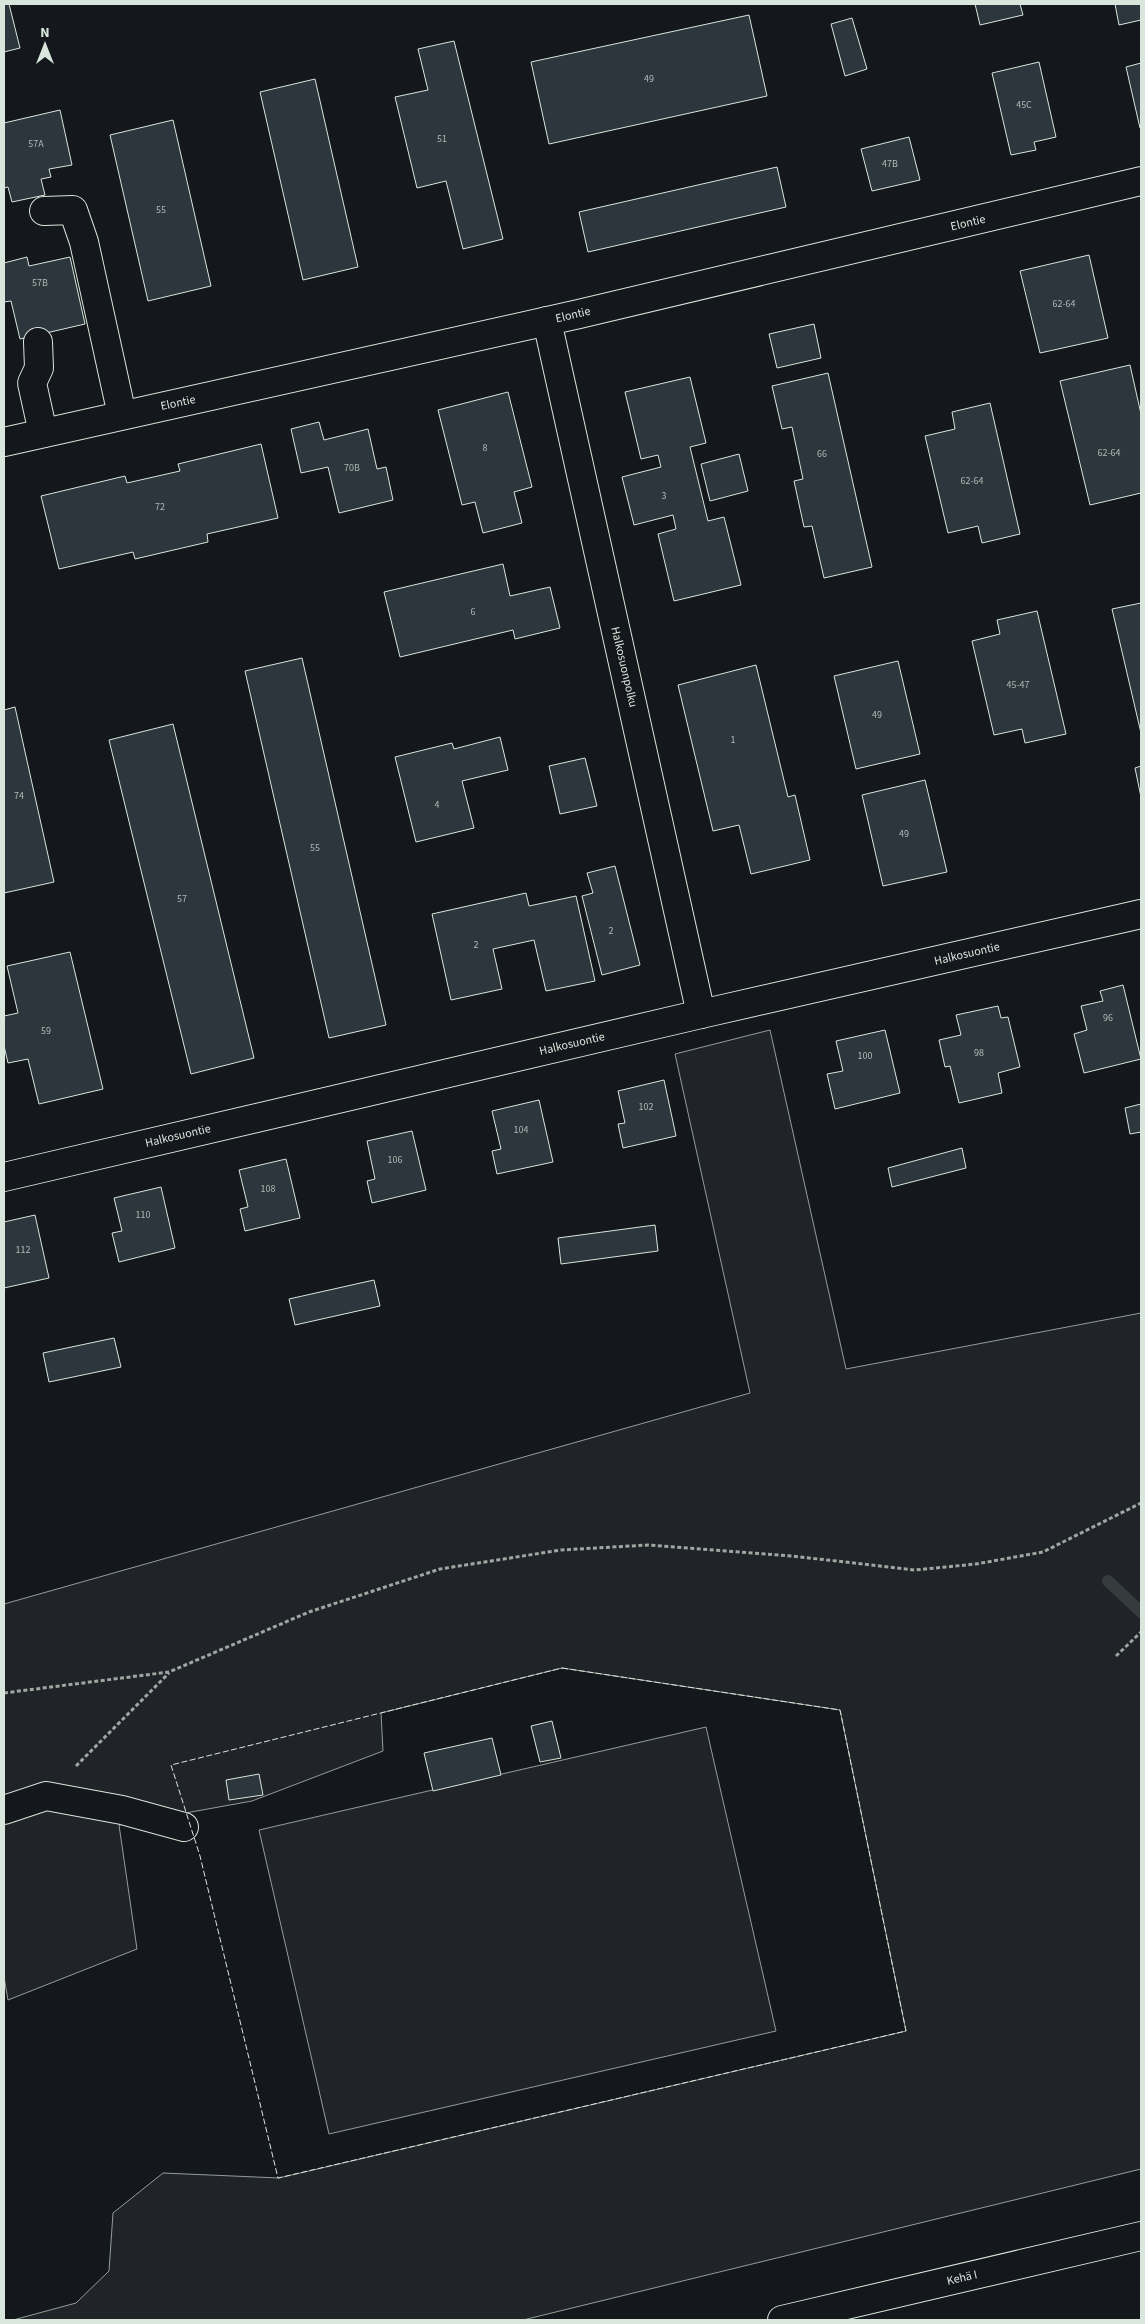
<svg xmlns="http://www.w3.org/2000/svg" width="1145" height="2324" font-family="'Source Sans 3',sans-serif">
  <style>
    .green { fill: #202428; stroke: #939e99 }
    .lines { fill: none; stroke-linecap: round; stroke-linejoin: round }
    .stream { stroke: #363b3e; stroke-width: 12 }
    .building { fill: #2c363c; stroke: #d8e6dc }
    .minor-casing { stroke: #d8e6dc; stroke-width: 30 }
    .highway-casing { stroke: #d8e6dc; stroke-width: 30 }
    .path { stroke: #9da8a2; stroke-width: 3; stroke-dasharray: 4 2.5; stroke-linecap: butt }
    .minor { stroke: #14181c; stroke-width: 28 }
    .highway { stroke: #14181c; stroke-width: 28 }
    .fence { stroke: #d8e6dc; stroke-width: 1; stroke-dasharray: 6 2.5; stroke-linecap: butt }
    .labels { text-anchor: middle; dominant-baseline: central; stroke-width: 4; stroke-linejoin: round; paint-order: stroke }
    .number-label { font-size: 10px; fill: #adbab4 }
    .street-label { font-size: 12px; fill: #d8e6dc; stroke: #14181c }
  </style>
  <rect width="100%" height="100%" fill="#14181c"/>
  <g class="green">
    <path d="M770,1030L846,1369L1141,1313V2169L523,2320H13L76,2303L109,2271L113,2213L163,2173L279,2178L906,2031L840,1710L562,1668L381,1713L383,1751L252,1801L119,1825L137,1949L8,2000L4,1977V1604L750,1393L675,1054Z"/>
    <path d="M706,1727L776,2031L329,2134L259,1830Z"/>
  </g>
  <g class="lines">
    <path class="stream" d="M1108,1581L1141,1612"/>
  </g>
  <g class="building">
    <path d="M4,4H9L20,48L4,52Z"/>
    <path d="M975,4H1020L1023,15L980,25Z"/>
    <path d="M1115,4H1141V20L1119,25Z"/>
    <path d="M749,15L767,96L549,144L531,62Z"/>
    <path d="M852,18L867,69L845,76L831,24Z"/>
    <path d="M454,41L503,239L463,249L446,181L417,188L395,97L428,90L418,49Z"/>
    <path d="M1039,62L1056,137L1034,142L1036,150L1011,155L992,73Z"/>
    <path d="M1141,63V128H1140L1126,67Z"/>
    <path d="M315,79L358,267L303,280L260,92Z"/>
    <path d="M60,110L72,165L49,169L51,177L41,179L45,195L12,202L8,187L4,188V123Z"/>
    <path d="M173,120L211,286L148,301L110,135Z"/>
    <path d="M909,137L920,180L872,191L861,149Z"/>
    <path d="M777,167L786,207L588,252L579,212Z"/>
    <path d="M1089,255L1108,338L1040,353L1020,271Z"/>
    <path d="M27,257L29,266L70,257L85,324L20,339L11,301L4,302V263Z"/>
    <path d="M814,324L821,358L777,368L769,334Z"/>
    <path d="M1130,365L1141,414V493L1090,505L1060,381Z"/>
    <path d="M828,373L872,567L824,578L812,526L804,527L794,481L803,479L792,427L782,429L772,386Z"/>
    <path d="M690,377L706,443L690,447L708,521L724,517L741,585L674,601L658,534L676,529L673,515L634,525L622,477L661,467L658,455L641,459L625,392Z"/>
    <path d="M508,392L532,487L514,492L522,523L483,533L475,502L462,505L438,410Z"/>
    <path d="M990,403L1020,534L982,543L978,526L948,533L925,436L955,429L952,412Z"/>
    <path d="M319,422L324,440L368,429L377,469L386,467L393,500L339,513L328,467L301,473L291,429Z"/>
    <path d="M261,444L278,518L207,534L208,542L135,559L133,552L59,569L41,496L125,476L127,483L180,471L178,464Z"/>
    <path d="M739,454L748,491L710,501L701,464Z"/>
    <path d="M503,564L510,596L550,587L560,628L515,639L513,630L400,657L384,592Z"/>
    <path d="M1141,603V733L1112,609Z"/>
    <path d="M1037,611L1066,734L1025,743L1022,729L994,735L972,641L1000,634L997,620Z"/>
    <path d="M302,658L386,1025L329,1038L245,671Z"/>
    <path d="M898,661L920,754L856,769L834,676Z"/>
    <path d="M756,665L788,797L795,795L810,860L751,874L739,825L713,831L678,685Z"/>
    <path d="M15,707L54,882L4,893V710Z"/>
    <path d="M173,724L254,1058L191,1074L109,740Z"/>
    <path d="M500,737L508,770L462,781L474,828L416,842L395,757L452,743L454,749Z"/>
    <path d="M585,758L597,806L560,814L549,766Z"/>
    <path d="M1141,766V797L1135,768Z"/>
    <path d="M925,780L947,872L883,886L862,795Z"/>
    <path d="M615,866L640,965L602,975L582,896L593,893L587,873Z"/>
    <path d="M526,893L529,906L576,896L595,981L546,991L534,940L493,949L502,989L451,1000L432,914Z"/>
    <path d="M70,952L103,1089L39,1104L28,1059L8,1063L4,1046V1016L18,1013L7,966Z"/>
    <path d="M1123,985L1141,1059L1084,1073L1074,1034L1087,1030L1081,1006L1103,1001L1100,991Z"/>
    <path d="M998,1006L1001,1018L1008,1017L1020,1067L998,1073L1002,1093L959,1103L950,1066L945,1067L939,1040L961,1035L956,1015Z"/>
    <path d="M885,1030L900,1093L835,1109L827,1074L843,1071L836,1041Z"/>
    <path d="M664,1080L676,1136L623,1148L618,1124L625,1123L618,1091Z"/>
    <path d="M539,1100L553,1162L497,1174L492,1151L501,1149L492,1111Z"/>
    <path d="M1141,1104V1132L1130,1134L1125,1108Z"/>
    <path d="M412,1131L426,1190L372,1203L367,1181L375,1179L367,1141Z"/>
    <path d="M962,1148L966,1168L892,1187L888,1168Z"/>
    <path d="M286,1159L300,1218L245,1231L240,1209L248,1207L239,1170Z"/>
    <path d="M161,1187L175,1248L119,1262L112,1233L122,1231L114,1198Z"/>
    <path d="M35,1215L49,1278L4,1288V1222Z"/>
    <path d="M655,1225L658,1251L561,1264L558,1238Z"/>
    <path d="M374,1280L380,1306L295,1325L289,1299Z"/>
    <path d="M114,1338L121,1367L49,1382L43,1353Z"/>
    <path d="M552,1721L561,1758L540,1762L531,1726Z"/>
    <path d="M492,1738L501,1775L433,1791L424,1753Z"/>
    <path d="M259,1774L263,1795L229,1800L226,1780Z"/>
  </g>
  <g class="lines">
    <defs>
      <g id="minor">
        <path d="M44,211L73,210L84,242L122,415"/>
        <path d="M547,321L701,1014"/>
        <path d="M38,342L39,368L32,383L43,433"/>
        <path d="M4,442L579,314L1141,181"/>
        <path d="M4,1177L701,1014L1141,914"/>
        <path d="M4,1810L46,1796L122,1810L184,1827"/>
      </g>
      <path id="highway" d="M782,2320L1141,2236"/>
    </defs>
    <use href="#minor" class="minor-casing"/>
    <use href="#highway" class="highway-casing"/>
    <g class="path">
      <path d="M1116,1656L1141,1632"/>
      <path d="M4,1693L169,1672L309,1612L440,1569L561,1550L648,1545L792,1556L915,1570L976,1564L1043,1552L1141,1503"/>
      <path d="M76,1766L169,1673"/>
    </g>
    <use href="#minor" class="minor"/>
    <use href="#highway" class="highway"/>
    <path class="fence" d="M562,1668L840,1710L906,2031L278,2178L200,1856L171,1765Z"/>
  </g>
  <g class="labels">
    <g class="number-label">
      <text x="649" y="79">49</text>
      <text x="1024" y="105">45C</text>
      <text x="442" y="139">51</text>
      <text x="36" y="144">57A</text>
      <text x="890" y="164">47B</text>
      <text x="161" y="210">55</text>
      <text x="40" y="283">57B</text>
      <text x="1064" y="304">62-64</text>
      <text x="485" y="448">8</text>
      <text x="1109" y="453">62-64</text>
      <text x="822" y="454">66</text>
      <text x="352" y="468">70B</text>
      <text x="972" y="481">62-64</text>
      <text x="664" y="496">3</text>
      <text x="160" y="507">72</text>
      <text x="473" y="612">6</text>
      <text x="1018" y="685">45-47</text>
      <text x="877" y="715">49</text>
      <text x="733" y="740">1</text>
      <text x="19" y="796">74</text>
      <text x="437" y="805">4</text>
      <text x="904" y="834">49</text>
      <text x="315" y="848">55</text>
      <text x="182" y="899">57</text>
      <text x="611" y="931">2</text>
      <text x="476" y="945">2</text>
      <text x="1108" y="1018">96</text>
      <text x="46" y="1031">59</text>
      <text x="979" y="1053">98</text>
      <text x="865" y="1056">100</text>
      <text x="646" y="1107">102</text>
      <text x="521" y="1130">104</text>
      <text x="395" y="1160">106</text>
      <text x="268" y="1189">108</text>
      <text x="143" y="1215">110</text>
      <text x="23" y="1250">112</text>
    </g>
    <g class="street-label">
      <text transform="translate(968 223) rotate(-13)">Elontie</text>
      <text transform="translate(573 315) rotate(-13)">Elontie</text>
      <text transform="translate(178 403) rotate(-12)">Elontie</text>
      <text transform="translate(624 667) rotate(77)">Halkosuonpolku</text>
      <text transform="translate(967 954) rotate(-13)">Halkosuontie</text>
      <text transform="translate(572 1044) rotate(-13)">Halkosuontie</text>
      <text transform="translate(178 1136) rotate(-13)">Halkosuontie</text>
      <text transform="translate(962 2278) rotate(-13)">Kehä I</text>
    </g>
  </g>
  <rect width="1145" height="2324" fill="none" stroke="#d8e6dc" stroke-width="10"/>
  <g transform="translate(45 45)" stroke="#14181c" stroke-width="4" paint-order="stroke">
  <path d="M0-4L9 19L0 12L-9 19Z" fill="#d8e6dc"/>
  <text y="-8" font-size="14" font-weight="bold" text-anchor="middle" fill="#d8e6dc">N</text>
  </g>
</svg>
